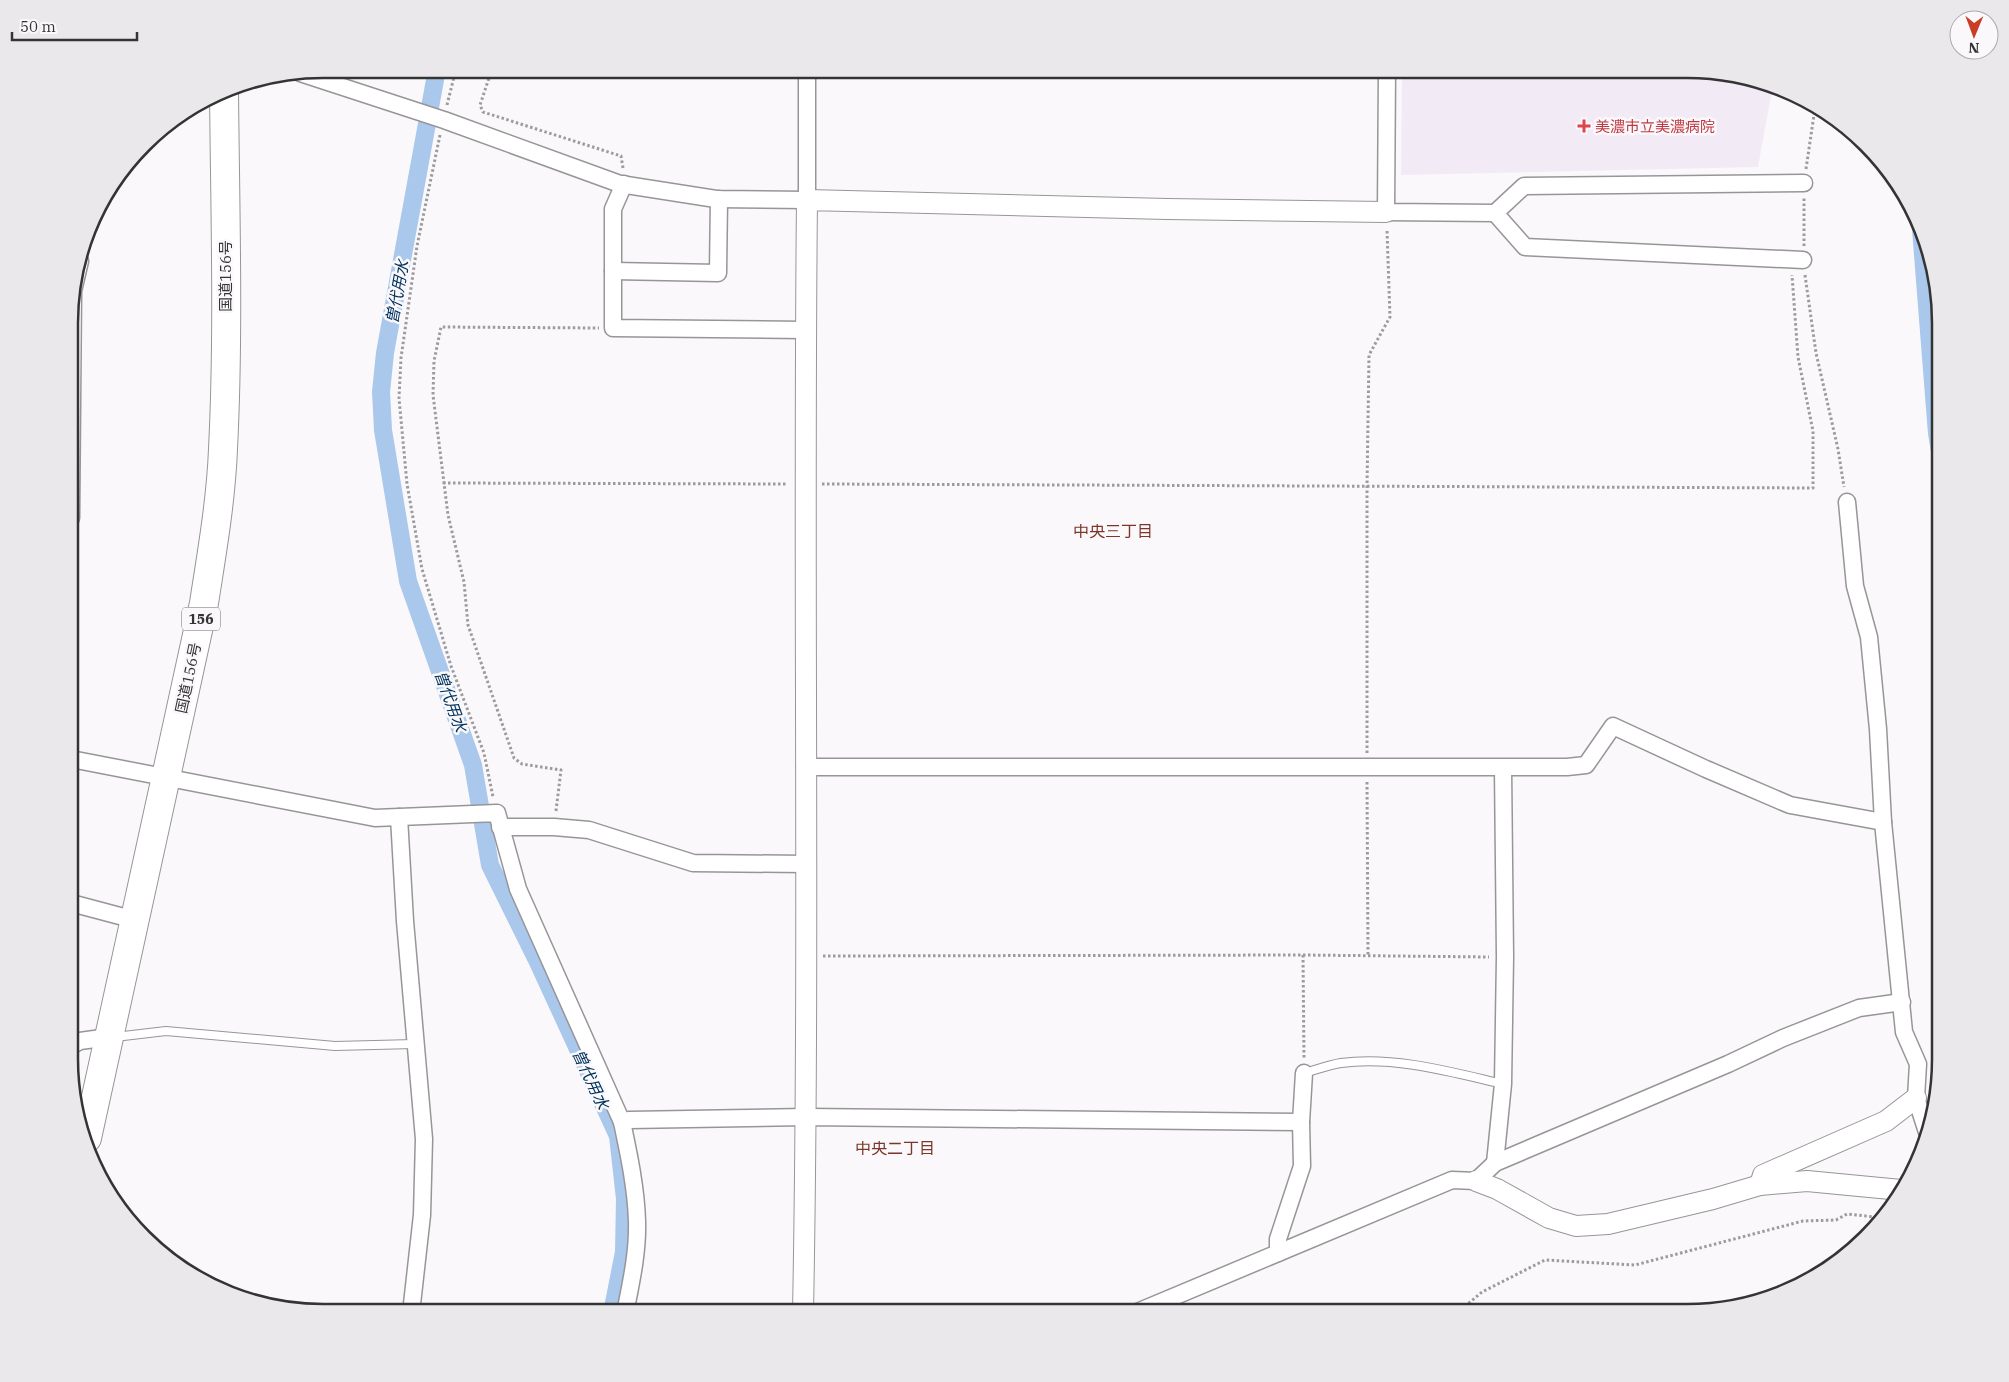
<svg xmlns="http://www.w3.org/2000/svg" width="2009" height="1382" font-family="'IBM Plex Serif','Noto Sans JP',serif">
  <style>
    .built { fill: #f2ebf5 }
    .water { fill: #a9c8eb }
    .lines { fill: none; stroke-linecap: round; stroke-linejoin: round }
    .canal { stroke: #a9c8eb; stroke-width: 18 }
    .service-casing { stroke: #989599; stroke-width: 10 }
    .minor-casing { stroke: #989599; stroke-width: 19 }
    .tertiary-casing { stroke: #989599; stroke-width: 22 }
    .trunk-casing { stroke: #989599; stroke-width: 30 }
    .path { stroke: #9c9b9d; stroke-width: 3; stroke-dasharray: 2.5 2.5; stroke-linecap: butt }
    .service { stroke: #fff; stroke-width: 8 }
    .minor { stroke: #fff; stroke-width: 16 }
    .tertiary { stroke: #fff; stroke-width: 20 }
    .trunk { stroke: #fff; stroke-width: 28 }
    .health-dot { fill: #e0444e; stroke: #faf8fb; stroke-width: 2 }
    .labels { text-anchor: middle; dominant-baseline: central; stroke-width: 5; stroke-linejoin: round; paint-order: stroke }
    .shield { fill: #faf8fb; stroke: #706f70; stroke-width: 1 }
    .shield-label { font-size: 14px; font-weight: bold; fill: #353435 }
    .health-label { font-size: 15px; fill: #be3a42; stroke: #faf8fb; text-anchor: start }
    .street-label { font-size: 15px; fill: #353435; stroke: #faf8fb }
    .water-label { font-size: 16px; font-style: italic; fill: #01325c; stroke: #faf8fb }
    .neighbourhood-label { font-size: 16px; fill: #7c372a; stroke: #faf8fb }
    .rim { fill: none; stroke: #353435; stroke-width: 2.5 }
  </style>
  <rect width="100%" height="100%" fill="#faf8fb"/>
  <path class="built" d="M1402,69H1702L1768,82L1773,85L1758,167L1401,175Z"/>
  <path class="water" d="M1910,204L1932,257L1940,307V507L1928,434Z"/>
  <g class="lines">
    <path class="canal" d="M437,69L385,353L381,392L383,430L408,581L473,765L490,865L537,960L618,1136L625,1199L624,1252L612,1313"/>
    <defs>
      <g id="service">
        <path d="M115,1037L166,1031L335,1046L414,1044"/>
        <path d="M1304,1073C1316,1070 1328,1065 1341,1063C1395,1056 1451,1072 1503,1084"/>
      </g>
      <g id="minor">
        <path d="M1387,69L1386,212L1495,213"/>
        <path d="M300,73L444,120L620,184L716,199L807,200V69"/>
        <path d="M624,184L613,209V328L805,330"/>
        <path d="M1803,260L1525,247L1495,213L1524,186L1804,183"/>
        <path d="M613,271L718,273L719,199"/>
        <path d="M1847,502L1855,586L1869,637L1878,729L1883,822L1904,1032L1918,1064L1916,1098L1928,1135"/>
        <path d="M71,518L73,291L80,261"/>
        <path d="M71,759L375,818L497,813L518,889L622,1122"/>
        <path d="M805,767H1567L1586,765L1613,726L1706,769L1790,805L1883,822"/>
        <path d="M399,817L405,921L424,1139L422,1215L411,1313"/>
        <path d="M500,827H554L589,830L693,863L805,864"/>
        <path d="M71,903L135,920"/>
        <path d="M71,1046L80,1041L109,1037"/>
        <path d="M1495,1163L1503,1084L1505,957L1503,768"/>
        <path d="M1278,1253V1239L1302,1166L1301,1122L1304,1073"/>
        <path d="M625,1313C631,1283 638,1252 637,1221C636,1188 629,1155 622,1122L629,1120L806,1117L1301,1122"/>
        <path d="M1135,1313L1452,1180L1476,1181L1495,1163L1728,1064L1783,1038L1859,1008L1902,1002"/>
      </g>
      <g id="tertiary">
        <path d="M1476,1181L1497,1189L1549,1218L1576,1226L1608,1224L1713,1199L1760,1185L1807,1181L1901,1190"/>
        <path d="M1760,1185L1763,1175L1886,1121L1916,1098"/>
        <path d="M803,1313C810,942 803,571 807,200L1167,209L1386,212"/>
      </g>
      <path id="trunk" d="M87,1138L204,603C212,552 221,500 223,449C229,329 225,209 224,89"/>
    </defs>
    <use href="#service" class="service-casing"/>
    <use href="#minor" class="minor-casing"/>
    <use href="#tertiary" class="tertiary-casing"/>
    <use href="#trunk" class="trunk-casing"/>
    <g class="path">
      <path d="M492,69L480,105L483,112L621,156L623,168"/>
      <path d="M447,105L456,69"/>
      <path d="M440,135L417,246L401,358L399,398L407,484L422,569L451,666L484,753L493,797"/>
      <path d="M1806,169L1815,108"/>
      <path d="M1804,246V197"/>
      <path d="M1805,275L1816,353L1838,449L1844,487"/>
      <path d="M443,483L788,484"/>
      <path d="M822,484L1813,488V431L1798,357L1792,275"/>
      <path d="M1367,753V487L1369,355L1390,317L1387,230"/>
      <path d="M1367,782L1368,956"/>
      <path d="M556,811L561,770L522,764L514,758L468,625L464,582L448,515L433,395L434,361L441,327L599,328"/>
      <path d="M1303,955L1304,1059"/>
      <path d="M823,956L1303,955L1489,957"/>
      <path d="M1457,1313L1482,1292L1545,1260L1635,1265L1803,1221L1836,1220L1847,1214L1884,1218"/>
    </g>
    <use href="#service" class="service"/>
    <use href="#minor" class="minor"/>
    <use href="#tertiary" class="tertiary"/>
    <use href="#trunk" class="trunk"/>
  </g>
  <path class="health-dot" d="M1581.5 118.5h5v5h5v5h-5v5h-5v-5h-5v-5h5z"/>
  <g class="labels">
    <rect class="shield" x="182" y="607.5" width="38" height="23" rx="4"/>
    <g class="shield-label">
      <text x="201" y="619">156</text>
    </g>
    <g class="health-label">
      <text x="1595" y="126">美濃市立美濃病院</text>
    </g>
    <g class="street-label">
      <text transform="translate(225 276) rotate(-90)">国道156号</text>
      <text transform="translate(188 678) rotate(-78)">国道156号</text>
    </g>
    <g class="water-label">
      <text transform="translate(397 292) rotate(-80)">曽代用水</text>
      <text transform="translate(451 701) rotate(70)">曽代用水</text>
      <text transform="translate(591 1079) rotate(65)">曽代用水</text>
    </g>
    <g class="neighbourhood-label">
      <text x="1113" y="531">中央三丁目</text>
      <text x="895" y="1148">中央二丁目</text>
    </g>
  </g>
  <path d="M0 0H2009V1382H0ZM323 78H1687A245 245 0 0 1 1932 323V1059A245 245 0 0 1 1687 1304H323A245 245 0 0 1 78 1059V323A245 245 0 0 1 323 78Z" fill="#eae8eb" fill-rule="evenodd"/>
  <path class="rim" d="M323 78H1687A245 245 0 0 1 1932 323V1059A245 245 0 0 1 1687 1304H323A245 245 0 0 1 78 1059V323A245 245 0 0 1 323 78Z"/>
  <g transform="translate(1974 35) rotate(181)"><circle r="24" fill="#faf8fb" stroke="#abaaac"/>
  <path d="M0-4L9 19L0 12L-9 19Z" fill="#c83d24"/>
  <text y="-8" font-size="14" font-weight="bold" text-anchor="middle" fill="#353435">N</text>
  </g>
  <path d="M12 32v8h125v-8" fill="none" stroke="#353435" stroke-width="2.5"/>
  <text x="20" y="32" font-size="15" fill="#353435" stroke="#faf8fb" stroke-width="4" paint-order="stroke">50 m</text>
</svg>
